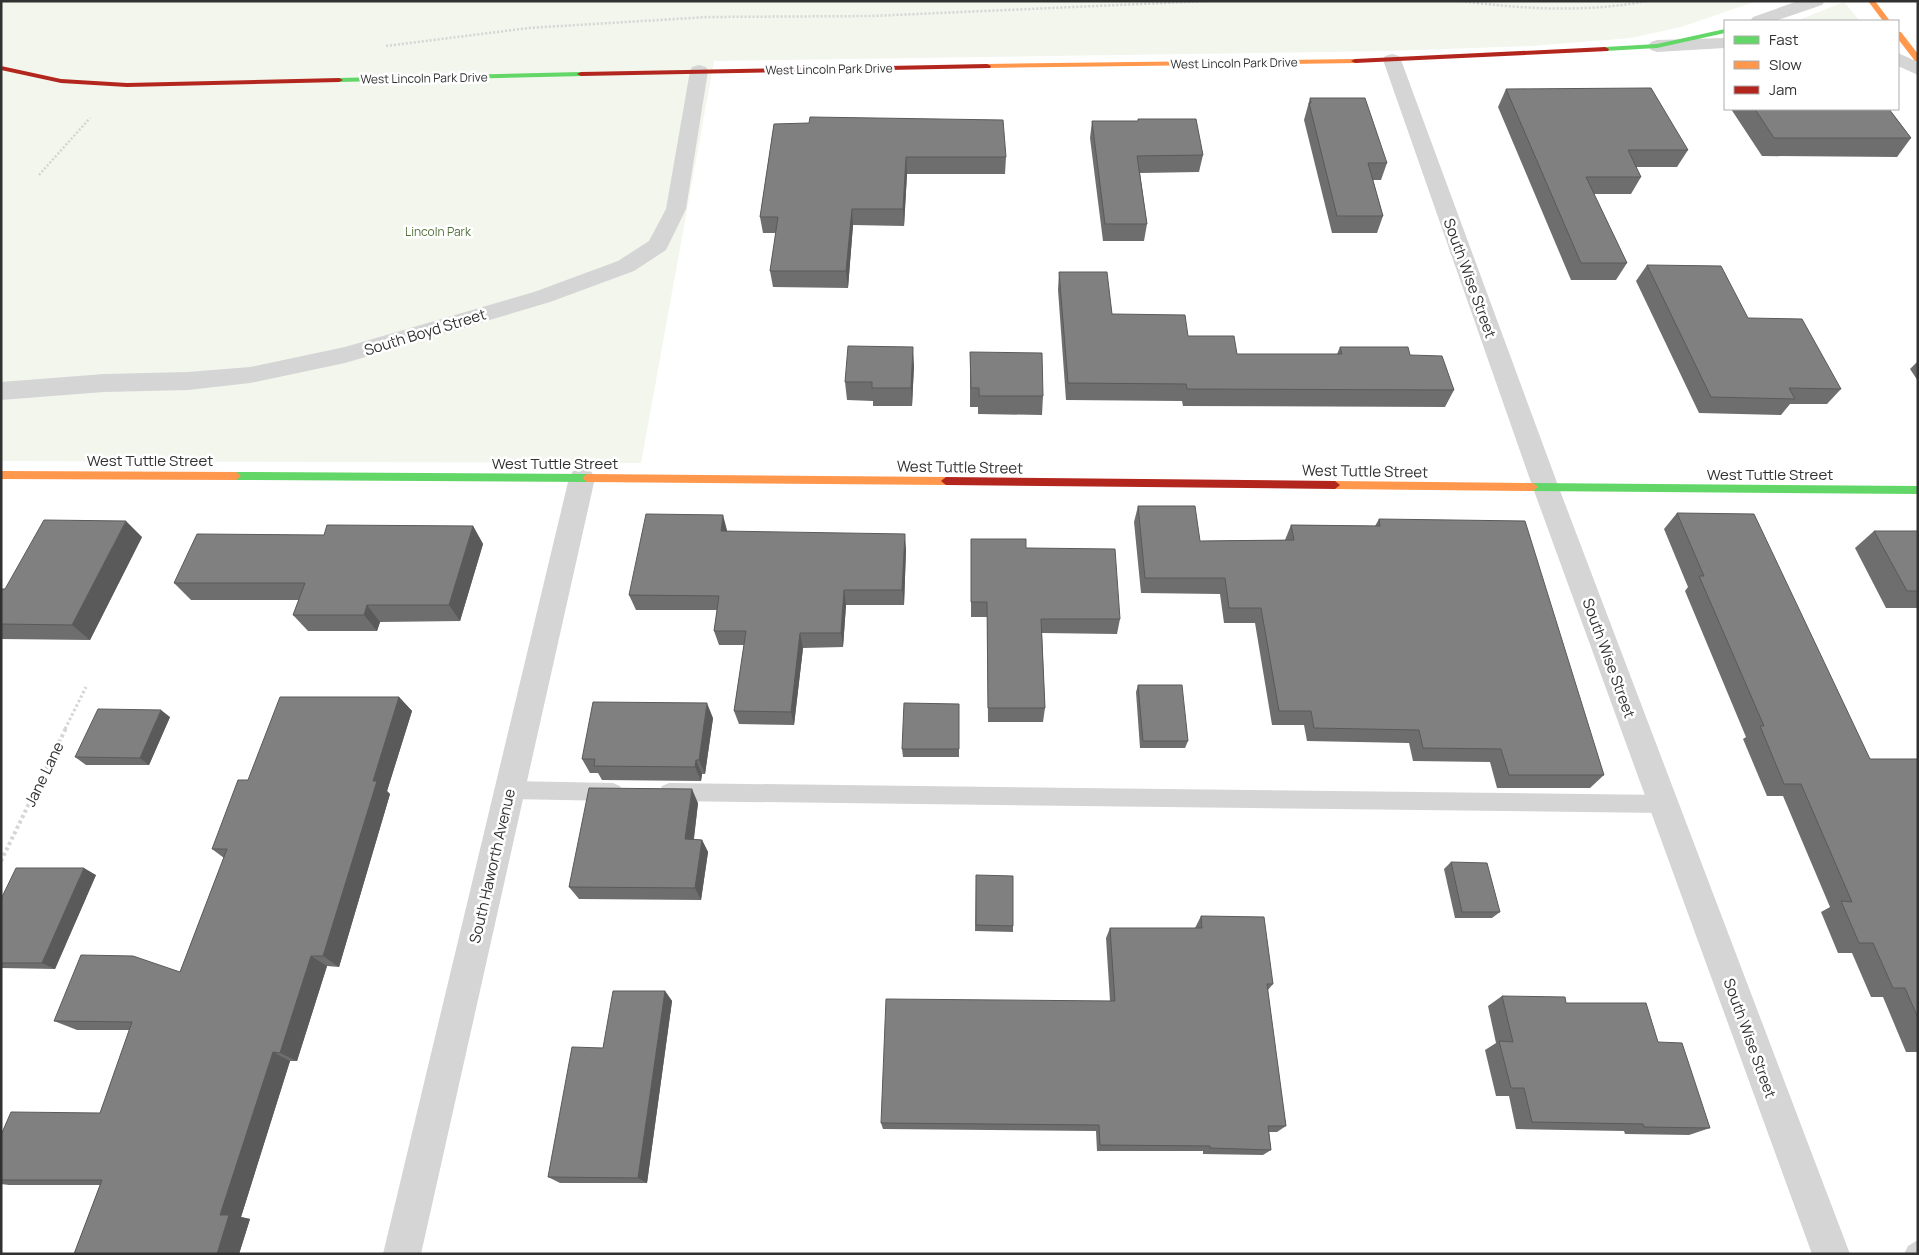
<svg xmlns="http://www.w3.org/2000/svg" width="1919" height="1255" font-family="Manrope,sans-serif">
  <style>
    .green { fill: #f2f6ed }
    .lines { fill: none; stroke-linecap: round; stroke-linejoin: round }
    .path-far2 { stroke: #d5d5d5; stroke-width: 2.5; stroke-dasharray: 2 2; stroke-linecap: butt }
    .path-far1 { stroke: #d5d5d5; stroke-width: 3; stroke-dasharray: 2.5 2.5; stroke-linecap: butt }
    .path { stroke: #d5d5d5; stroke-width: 4; stroke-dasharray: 3 3; stroke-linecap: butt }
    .lane { fill: #d5d5d5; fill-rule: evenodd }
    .street { fill: #d5d5d5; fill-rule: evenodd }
    .fast { fill: #63d668; fill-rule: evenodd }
    .slow { fill: #ff974d; fill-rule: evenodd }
    .jam { fill: #b3261e; fill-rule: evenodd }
    .wall { fill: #6e6e6e }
    .shaded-wall { fill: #5a5a5a }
    .building { fill: #808080; stroke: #5a5a5a }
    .labels { text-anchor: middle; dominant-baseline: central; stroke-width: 5; stroke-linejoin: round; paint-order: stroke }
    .far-street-label { font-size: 12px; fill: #313131; stroke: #fff }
    .far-park-label { font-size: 12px; fill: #53713a; stroke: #fff }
    .street-label { font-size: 15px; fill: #313131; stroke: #fff }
  </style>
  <rect width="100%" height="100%" fill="#fff"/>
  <g class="green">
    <path d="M1,1H1757L1681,27L1631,38L1532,46L1387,51L714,61L641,463L1,461Z"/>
    <path d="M1844,2L1860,21H1796Z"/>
  </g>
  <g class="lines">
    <g class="path-far2">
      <path d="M1461,1C1524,9 1584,13 1647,1"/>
      <path d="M386,46L528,28L708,17L872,16L1208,1"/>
      <path d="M39,175L90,118"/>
    </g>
    <path class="path-far1" d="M65,729L86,687"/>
    <path class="path" d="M1,861L66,728"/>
    <g class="lane">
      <path d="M510,781L613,783L620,786L623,792L620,798L613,801L510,799L503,796L500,790L503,784Z"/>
      <path d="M669,783L1663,795L1670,798L1673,804L1670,810L1663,813L669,801L662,798L659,792L662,786Z"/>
      <path d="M1918,1240V1254H1904L1908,1246Z"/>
    </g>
    <g class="street">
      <path d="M1798,1H1825L1822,5L1775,21H1750L1753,17Z"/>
      <path d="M1725,38V48L1657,52L1651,50L1648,46L1651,42L1657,40Z"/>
      <path d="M1898,53L1918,62V75L1898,66Z"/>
      <path d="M1392,54L1399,56L1401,60L1559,488L1850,1254H1812L1533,488L1383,60L1385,56Z"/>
      <path d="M699,65L706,67L708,71L686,209L666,250L634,271L550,302L345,363L250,383L188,390L104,392L1,400V382L104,374L188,372L250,367L345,347L534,292L618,261L649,241L666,209L690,71L692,67Z"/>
      <path d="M582,468L591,471L595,478L421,1254H383L569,478L573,471Z"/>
    </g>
    <g class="fast">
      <path d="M1725,29V33L1657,48L1605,51L1601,49L1605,47L1657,44Z"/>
      <path d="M581,72H584V76L339,82L335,80L339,78Z"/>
      <path d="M236,472L587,474L592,478L587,482L236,480L231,476Z"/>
      <path d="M1533,483L1918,486V494L1533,491L1528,487Z"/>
    </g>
    <g class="slow">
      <path d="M1868,1H1875L1890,21H1883Z"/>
      <path d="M1898,32H1901L1918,54V61H1915L1898,39Z"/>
      <path d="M1355,59L1359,61L1358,63L987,68L983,66L987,64Z"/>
      <path d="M1,471L236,472L241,476L236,480L1,479Z"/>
      <path d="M587,474L946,477L951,481L946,485L587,482L582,478Z"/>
      <path d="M1335,481L1533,483L1538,487L1533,491L1335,489L1330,485Z"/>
    </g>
    <g class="jam">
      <path d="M1605,47L1609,49L1608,51L1355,63L1351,61L1355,59Z"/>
      <path d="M987,64L991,66L990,68L581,76L577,74L581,72Z"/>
      <path d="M1,66L61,79L127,83L339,78L343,80L339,82L127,87L61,83L1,70Z"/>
      <path d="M946,477L1335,481L1340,485L1335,489L946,485L941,481Z"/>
    </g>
  </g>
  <g class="wall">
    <path d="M1506,89L1688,150L1677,167H1636L1641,177L1631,194H1594L1627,263L1616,280H1571L1498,107Z"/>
    <path d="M1310,98L1387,163L1381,180H1373L1383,216L1377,233H1332L1304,120Z"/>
    <path d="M1731,109H1889L1911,138L1897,157L1762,156Z"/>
    <path d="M1138,119L1203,155L1199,172L1140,173L1147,224L1144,241H1103L1090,138L1092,121H1138Z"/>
    <path d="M774,124L1006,157L1005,174H907L904,226L853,225L848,288L773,287L770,271L776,233H763L760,217Z"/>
    <path d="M1647,265L1748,318L1841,389L1827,404H1790L1781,415L1699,413L1636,281Z"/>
    <path d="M1059,272L1112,314L1188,336L1237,354H1337L1340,347L1410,355L1454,390L1445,407L1183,406L1182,401L1066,400L1058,290Z"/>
    <path d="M970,352L1043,396L1042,415L978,414V407H970Z"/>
    <path d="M1918,361V381L1910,369Z"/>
    <path d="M914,365L912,406H873V401L847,400L845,382Z"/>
    <path d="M1138,506L1200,541L1285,540L1291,525L1375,526L1379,519L1604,775L1590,788H1497L1490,762L1413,761L1409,743L1307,741L1304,725H1272L1255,623H1224L1220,594L1141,593L1134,522Z"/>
    <path d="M1677,513L1870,759H1918V1052H1906L1883,997H1871L1852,953H1838L1821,912L1830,907L1783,796H1767L1743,739L1746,737L1685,591L1688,587L1664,529Z"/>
    <path d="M473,526L483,544L460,621L380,622L377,631H308L293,615L299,600H191L174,583L324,535Z"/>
    <path d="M727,530V531L906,549L904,605H846L843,647L803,648L794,725L739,724L734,711L744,645H719L714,631L717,610H636L629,595Z"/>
    <path d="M1874,531H1918V608H1886L1855,548Z"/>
    <path d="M142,537L90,640L1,639V589H5Z"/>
    <path d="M971,539L1026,548L1120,619L1117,634L1042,633L1045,708L1043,722H988L987,617H971Z"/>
    <path d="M1138,685L1188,741L1185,748H1140L1136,692Z"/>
    <path d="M399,697L412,711L387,791L390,794L339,967L327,966L297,1061H290L241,1217L250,1219L239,1254H74L100,1185H9L1,1184V1135L100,1113L130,1030H77L54,1021L180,972L224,858L212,849L248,780Z"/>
    <path d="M959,704V757H903L902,749Z"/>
    <path d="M170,717L149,765H86L75,757Z"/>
    <path d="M713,718L705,774H702L701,781L602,780L598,773H590L582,759Z"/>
    <path d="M698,803L694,839L702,840L708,852L701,900L579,899L569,887Z"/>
    <path d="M1451,862L1500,912L1492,918H1455L1444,869Z"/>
    <path d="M96,875L55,969L1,968V899Z"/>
    <path d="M976,875L1013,926V932L975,931Z"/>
    <path d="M1201,916L1273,984L1267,991L1286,1126L1277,1132H1269L1271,1150L1263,1155L1203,1154V1151H1097L1096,1131L883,1129L881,1123L1110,1001L1106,938L1110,928H1195Z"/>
    <path d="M665,991L672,1001L647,1183H560L548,1177Z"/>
    <path d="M1502,996L1658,1042L1710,1128L1689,1135L1625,1134L1624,1131L1516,1129L1509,1096H1496L1485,1050L1496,1043L1488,1006Z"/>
  </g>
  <g class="shaded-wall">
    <path d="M906,157L907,174L904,226L903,209Z"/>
    <path d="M852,209L853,225L848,288L846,271Z"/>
    <path d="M913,347L914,365L912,406L911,388Z"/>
    <path d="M723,515L727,530L725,546L721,531Z"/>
    <path d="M126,521L142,537L90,640L72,625Z"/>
    <path d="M473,526L483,544L460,621L449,605Z"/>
    <path d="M905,534L906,549L904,605L902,590Z"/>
    <path d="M844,590L846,605L843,647L841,633Z"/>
    <path d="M367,605L380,622L377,631L364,615Z"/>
    <path d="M800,633L803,648L794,725L791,712Z"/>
    <path d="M399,697L412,711L387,791L390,794L339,967L323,956L373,781Z"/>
    <path d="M707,703L713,718L705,774L699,760Z"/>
    <path d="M161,710L170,717L149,765L140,758Z"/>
    <path d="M696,760L702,774L701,781L695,767Z"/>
    <path d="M692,789L698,803L692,852L685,839Z"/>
    <path d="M702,840L708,852L701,900L695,888Z"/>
    <path d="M84,868L96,875L55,969L42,963Z"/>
    <path d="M311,956L327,966L297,1061L280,1053Z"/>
    <path d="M665,991L672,1001L647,1183L638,1178Z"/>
    <path d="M273,1052L290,1061L241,1217L250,1219L239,1254H217L220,1215Z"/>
  </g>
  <g class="building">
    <path d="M1651,88L1688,150H1628L1641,177H1586L1627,263H1581L1506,89Z"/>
    <path d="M1310,98H1365L1387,163H1368L1383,216H1337L1309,103H1311Z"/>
    <path d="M1755,109H1889L1911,138H1774Z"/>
    <path d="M810,117L1003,120L1006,157H906L903,209H852L846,271H770L778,217H760L774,124L809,123Z"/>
    <path d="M1138,119H1196L1203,155L1137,156L1147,224H1105L1092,121H1138Z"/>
    <path d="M1647,265L1721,266L1748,318L1802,319L1841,389L1789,388L1795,399L1711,397Z"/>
    <path d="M1059,272H1107L1112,314L1185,315L1188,336H1234L1237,354H1342L1340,347H1408L1410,355L1442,356L1454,390L1187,389L1186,384L1068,383Z"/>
    <path d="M848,346L913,347L911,388H872V382H845Z"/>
    <path d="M970,352L1042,353L1043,396H979V388H971Z"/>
    <path d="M1138,506H1195L1200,541L1294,540L1291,525L1380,526L1379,519L1525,521L1604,775H1509L1501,749L1423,748L1419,730L1314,728L1311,711H1279L1261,608H1229L1225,578H1145Z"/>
    <path d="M1677,513L1754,514L1870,759H1918V1018L1905,988H1893L1873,943H1859L1841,901L1852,902L1801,784H1784L1760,726H1764L1699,576H1704Z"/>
    <path d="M646,514L723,515L721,531L905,534L902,590H844L841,633H800L791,712L734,711L746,631H714L719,596L629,595Z"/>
    <path d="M44,520L126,521L72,625L1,624V589H5Z"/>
    <path d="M327,525L473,526L449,605H367L364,615H293L305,583H174L197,534L324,535Z"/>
    <path d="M1874,531H1918V591H1907Z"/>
    <path d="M971,539H1026V548L1115,549L1120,619H1041L1045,708H988L987,602H971Z"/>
    <path d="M1138,685H1182L1188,741H1143Z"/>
    <path d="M280,697H399L373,781H377L323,956H311L280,1053L273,1052L220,1215H229L217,1254H74L102,1180H1V1135L11,1112L100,1113L132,1022L54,1021L81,955L133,956L180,972L227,849H212L238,780H248Z"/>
    <path d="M593,702L707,703L699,760H696L695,767L594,766L595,759H582Z"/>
    <path d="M904,703L959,704V749H902Z"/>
    <path d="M98,709L161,710L140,758L75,757Z"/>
    <path d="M589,788L692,789L685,839L702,840L695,888L569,887Z"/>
    <path d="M1451,862L1487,863L1500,912H1462Z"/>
    <path d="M16,868H84L42,963H1V899Z"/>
    <path d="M976,875L1013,876V926L976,925Z"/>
    <path d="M1201,916L1264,917L1273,984H1267L1286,1126H1268L1271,1150L1210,1148V1146L1100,1145L1099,1125L881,1123L886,999L1115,1001L1110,928H1202Z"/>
    <path d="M613,991H665L638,1178L548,1177L572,1047L603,1048Z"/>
    <path d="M1502,996L1565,997L1566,1003H1646L1658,1042L1682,1043L1710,1128L1644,1127L1643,1124L1532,1122L1524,1088H1511L1499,1041L1513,1042Z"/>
  </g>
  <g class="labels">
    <g class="far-street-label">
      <text transform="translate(1234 63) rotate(-1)">West Lincoln Park Drive</text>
      <text transform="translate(829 69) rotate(-1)">West Lincoln Park Drive</text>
      <text transform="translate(424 78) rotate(-1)">West Lincoln Park Drive</text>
    </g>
    <g class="far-park-label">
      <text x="438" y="231">Lincoln Park</text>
    </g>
    <g class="street-label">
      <text transform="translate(1470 278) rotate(70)">South Wise Street</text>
      <text transform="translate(425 332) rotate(-17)">South Boyd Street</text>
      <text x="150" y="460">West Tuttle Street</text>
      <text x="555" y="463">West Tuttle Street</text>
      <text transform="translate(960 467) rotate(1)">West Tuttle Street</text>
      <text transform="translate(1365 471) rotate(1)">West Tuttle Street</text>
      <text x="1770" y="474">West Tuttle Street</text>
      <text transform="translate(1609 658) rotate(70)">South Wise Street</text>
      <text transform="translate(44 774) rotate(-64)">Jane Lane</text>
      <text transform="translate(492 866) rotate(-77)">South Haworth Avenue</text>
      <text transform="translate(1750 1038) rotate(70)">South Wise Street</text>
    </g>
  </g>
  <rect width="1919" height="1255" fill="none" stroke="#313131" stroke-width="5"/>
  <rect x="1724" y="20" width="175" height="90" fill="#ffffff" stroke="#adadad"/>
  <rect x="1734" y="36" width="25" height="8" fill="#63d668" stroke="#adadad"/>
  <text x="1769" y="45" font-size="15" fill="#313131">Fast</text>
  <rect x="1734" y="61" width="25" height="8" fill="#ff974d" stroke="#adadad"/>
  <text x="1769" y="70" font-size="15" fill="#313131">Slow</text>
  <rect x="1734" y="86" width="25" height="8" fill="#b3261e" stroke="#adadad"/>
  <text x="1769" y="95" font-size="15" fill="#313131">Jam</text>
</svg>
